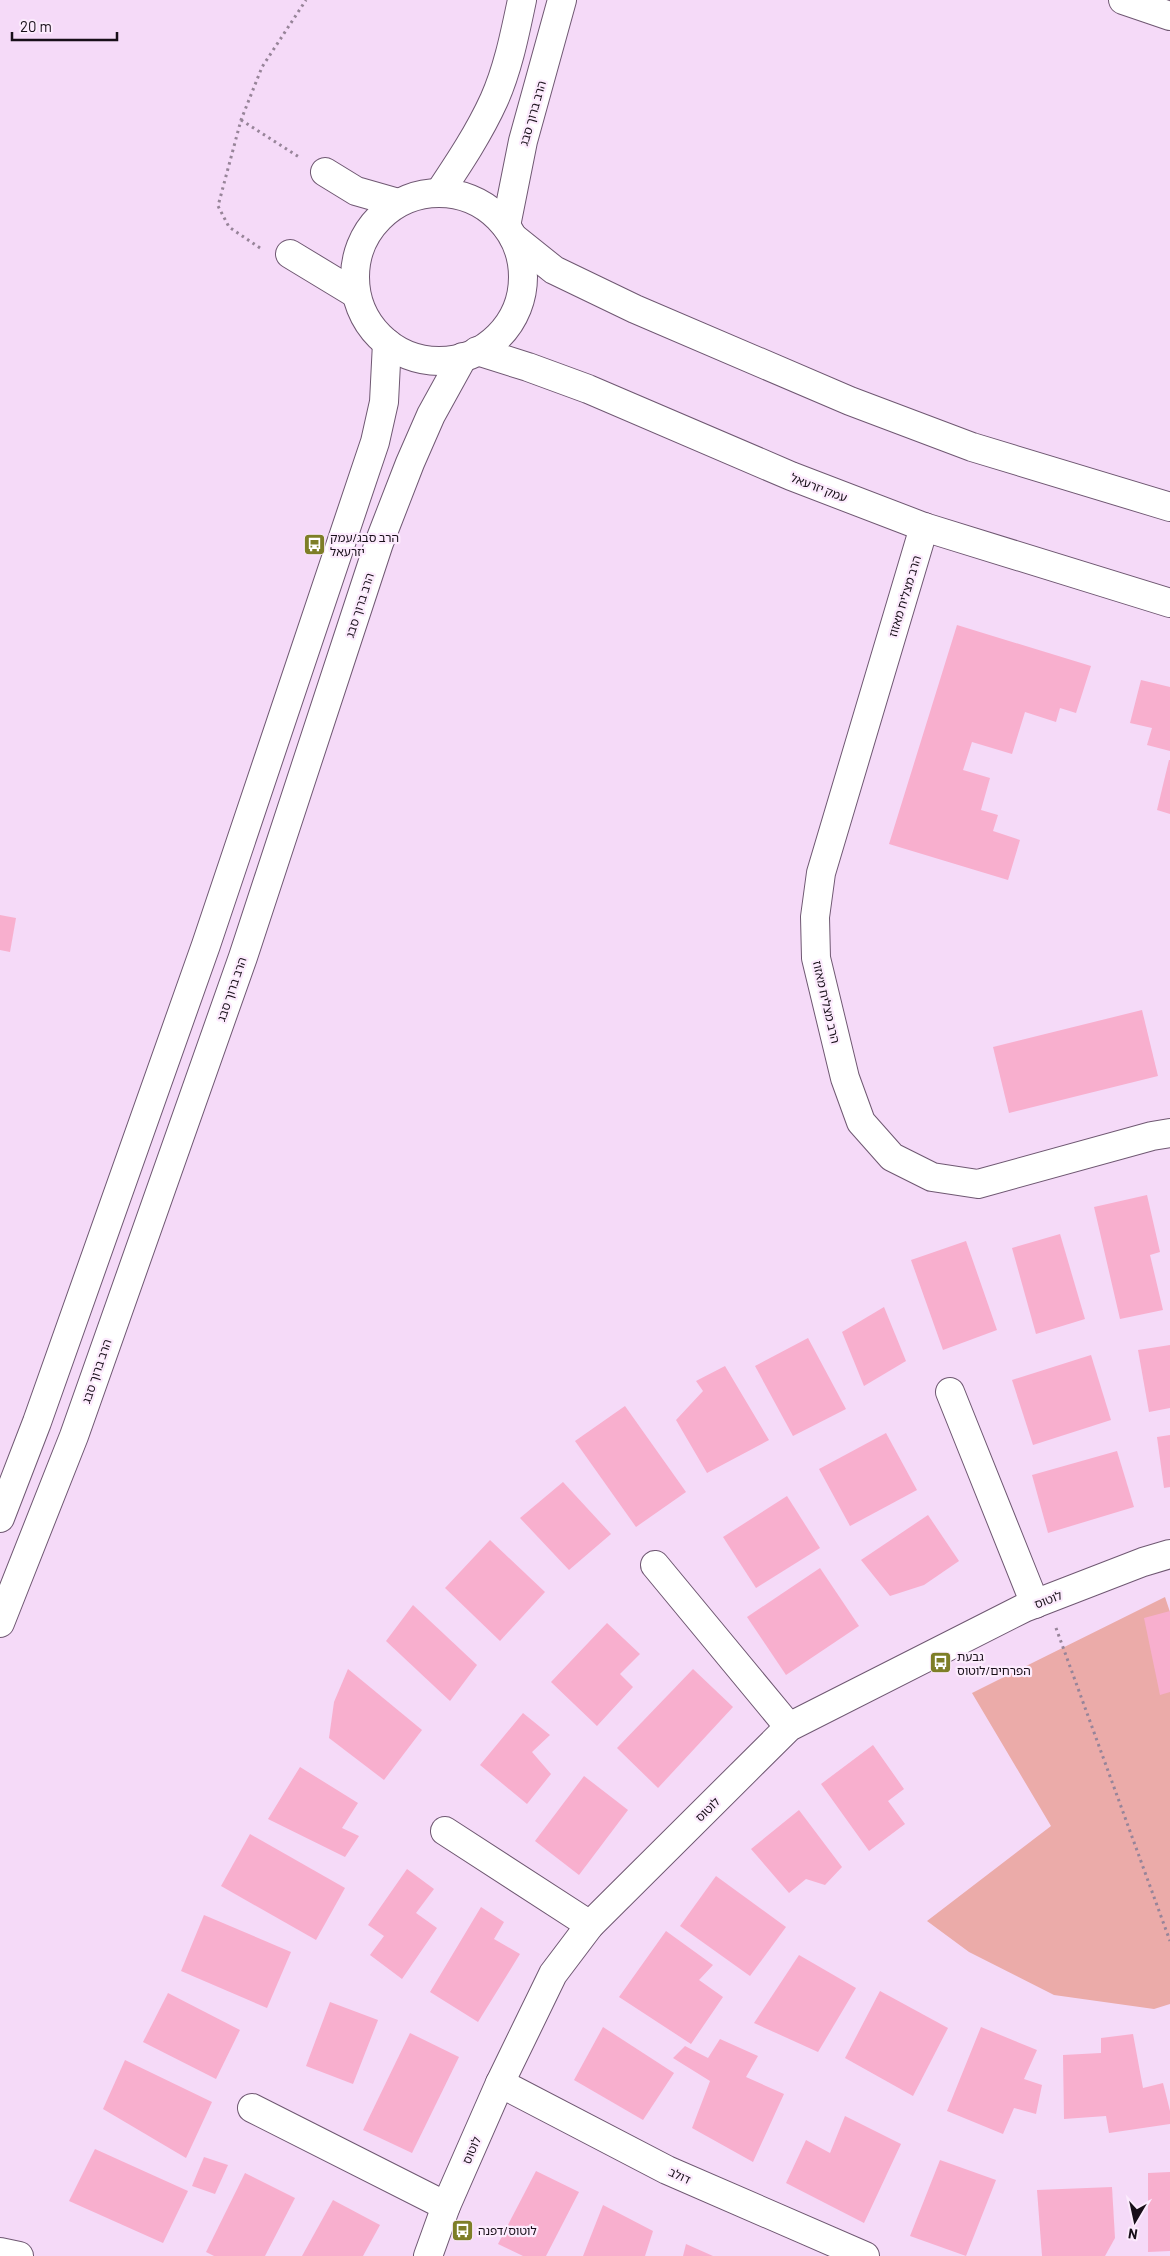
<svg xmlns="http://www.w3.org/2000/svg" width="1170" height="2256" font-family="Barlow,'Noto Sans Hebrew',sans-serif">
  <style>
    .green { fill: #ebaba9 }
    .building { fill: #f8afce }
    .lines { fill: none; stroke-linecap: round; stroke-linejoin: round }
    .pedestrian-casing { stroke: #6f5872; stroke-width: 30 }
    .minor-casing { stroke: #6f5872; stroke-width: 30 }
    .tertiary-casing { stroke: #6f5872; stroke-width: 30 }
    .path { stroke: #978499; stroke-width: 3; stroke-dasharray: 2.5 4; stroke-linecap: butt }
    .pedestrian { stroke: #fff; stroke-width: 28 }
    .minor { stroke: #fff; stroke-width: 28 }
    .tertiary { stroke: #fff; stroke-width: 28 }
    .labels { text-anchor: middle; dominant-baseline: central; stroke-width: 4.5; stroke-linejoin: round; paint-order: stroke }
    .street-label { font-size: 12px; fill: #180f19; stroke: #fcebfd }
    .poi-label { font-size: 12px; fill: #180f19; stroke: #fcebfd; text-anchor: start }
  </style>
  <rect width="100%" height="100%" fill="#f5daf8"/>
  <path class="green" d="M1165,1597L1170,1612V2004L1154,2009L1054,1995L969,1952L927,1921L1051,1826L972,1693Z"/>
  <g class="building">
    <path d="M957,625L1091,666L1076,713L1060,708L1056,722L1025,712L1012,754L972,742L963,770L990,778L981,810L998,815L993,831L1020,840L1008,880L889,844Z"/>
    <path d="M1141,680L1170,687V751L1147,745L1152,728L1130,723Z"/>
    <path d="M1169,760H1170V814L1157,810Z"/>
    <path d="M0,915L16,918L10,952L0,950Z"/>
    <path d="M1142,1010L1158,1076L1009,1113L993,1047Z"/>
    <path d="M1147,1195L1160,1252L1150,1255L1163,1310L1120,1319L1094,1207Z"/>
    <path d="M1060,1234L1085,1319L1036,1334L1012,1248Z"/>
    <path d="M966,1241L997,1330L943,1350L911,1260Z"/>
    <path d="M884,1307L906,1361L864,1386L842,1332Z"/>
    <path d="M808,1338L846,1409L793,1436L755,1366Z"/>
    <path d="M1170,1345V1408L1149,1412L1138,1350Z"/>
    <path d="M1091,1355L1111,1420L1033,1445L1012,1380Z"/>
    <path d="M725,1366L769,1440L707,1473L676,1420L703,1391L696,1381Z"/>
    <path d="M625,1406L686,1492L636,1527L575,1441Z"/>
    <path d="M886,1433L917,1490L850,1526L819,1469Z"/>
    <path d="M1170,1435V1487L1164,1488L1157,1437Z"/>
    <path d="M1117,1451L1134,1507L1048,1533L1032,1475Z"/>
    <path d="M563,1482L611,1534L569,1570L520,1518Z"/>
    <path d="M787,1496L820,1548L756,1588L723,1537Z"/>
    <path d="M928,1515L959,1561L924,1585L890,1596L861,1560Z"/>
    <path d="M490,1540L545,1592L500,1641L445,1588Z"/>
    <path d="M820,1568L859,1626L786,1675L747,1617Z"/>
    <path d="M413,1605L477,1665L450,1701L386,1641Z"/>
    <path d="M1170,1611V1692L1160,1695L1144,1618Z"/>
    <path d="M607,1623L640,1654L620,1674L633,1687L597,1726L551,1682Z"/>
    <path d="M348,1669L422,1730L384,1780L329,1738L334,1702Z"/>
    <path d="M693,1669L733,1707L658,1788L617,1748Z"/>
    <path d="M523,1713L550,1735L532,1752L551,1774L527,1804L480,1765Z"/>
    <path d="M873,1745L904,1789L888,1801L905,1824L869,1851L821,1784Z"/>
    <path d="M300,1767L358,1803L342,1828L359,1836L345,1857L268,1819Z"/>
    <path d="M584,1776L628,1810L579,1875L535,1841Z"/>
    <path d="M799,1810L842,1867L825,1885L806,1879L789,1893L751,1849Z"/>
    <path d="M250,1834L345,1888L316,1940L221,1886Z"/>
    <path d="M407,1869L434,1889L416,1913L437,1928L402,1979L370,1955L384,1936L368,1925Z"/>
    <path d="M716,1876L786,1927L750,1976L680,1926Z"/>
    <path d="M481,1907L504,1922L494,1939L520,1954L478,2022L430,1992Z"/>
    <path d="M204,1915L291,1952L267,2008L181,1971Z"/>
    <path d="M666,1931L713,1965L699,1980L723,1997L691,2044L619,1997Z"/>
    <path d="M799,1955L856,1988L818,2052L754,2023Z"/>
    <path d="M880,1991L948,2028L913,2096L845,2058Z"/>
    <path d="M168,1993L240,2030L216,2079L143,2042Z"/>
    <path d="M330,2002L378,2020L353,2084L306,2066Z"/>
    <path d="M603,2027L674,2073L643,2120L574,2080Z"/>
    <path d="M981,2027L1037,2050L1024,2079L1042,2085L1036,2114L1014,2108L1003,2134L947,2111Z"/>
    <path d="M410,2033L459,2057L412,2153L363,2130Z"/>
    <path d="M1133,2034L1143,2088L1163,2083L1170,2111V2124L1109,2133L1106,2116L1064,2119L1063,2055L1101,2053V2038Z"/>
    <path d="M720,2039L758,2056L746,2077L784,2094L753,2162L692,2128L710,2081L673,2058L685,2046L708,2058Z"/>
    <path d="M125,2060L212,2102L186,2158L103,2109Z"/>
    <path d="M845,2116L901,2144L864,2223L786,2183L806,2140L830,2153Z"/>
    <path d="M95,2149L188,2191L163,2243L69,2201Z"/>
    <path d="M204,2157L228,2165L215,2194L192,2186Z"/>
    <path d="M940,2160L996,2180L966,2256L910,2236Z"/>
    <path d="M536,2171L579,2192L546,2256H523L498,2244Z"/>
    <path d="M1170,2172V2251L1148,2252V2173Z"/>
    <path d="M245,2173L295,2198L265,2256H214L206,2252Z"/>
    <path d="M1112,2187L1115,2238L1105,2256H1042L1037,2190Z"/>
    <path d="M333,2200L380,2225L363,2256H302Z"/>
    <path d="M603,2205L653,2231L645,2256H583Z"/>
    <path d="M686,2244L713,2256H683Z"/>
  </g>
  <g class="lines">
    <defs>
      <g id="pedestrian">
        <path d="M950,1392L1035,1604"/>
        <path d="M655,1565L789,1727"/>
        <path d="M445,1831L590,1925"/>
        <path d="M500,2083L667,2170L865,2256"/>
        <path d="M252,2108L446,2206"/>
      </g>
      <g id="minor">
        <path d="M1123,0L1170,16"/>
        <path d="M325,172L356,191L398,203"/>
        <path d="M290,254L356,294"/>
        <path d="M924,527L821,873L815,917L816,958L845,1078L861,1122L892,1157L932,1177L978,1184L1152,1136L1170,1133"/>
        <path d="M0,2252L19,2256"/>
        <path d="M428,2256L446,2206L500,2083L553,1974L590,1925L789,1727L1024,1608L1143,1562L1170,1554"/>
      </g>
      <g id="tertiary">
        <path d="M439,193C459,163 479,133 494,100C508,69 515,33 522,0"/>
        <circle cx="439" cy="277" r="84"/>
        <path d="M506,226L523,141L562,0"/>
        <path d="M514,238L554,270L635,309L850,401L972,447L1170,507"/>
        <path d="M477,351L528,367L588,389L791,476L924,527L1170,603"/>
        <path d="M0,1518L37,1422L206,945L375,442L384,402L387,343"/>
        <path d="M0,1623L74,1436L243,957L379,543L410,463L431,415L463,357"/>
      </g>
    </defs>
    <use href="#pedestrian" class="pedestrian-casing"/>
    <use href="#minor" class="minor-casing"/>
    <use href="#tertiary" class="tertiary-casing"/>
    <g class="path">
      <path d="M241,120L299,157"/>
      <path d="M260,248L229,227L218,206L241,120L262,67L306,0"/>
      <path d="M1056,1628L1170,1941"/>
    </g>
    <use href="#pedestrian" class="pedestrian"/>
    <use href="#minor" class="minor"/>
    <use href="#tertiary" class="tertiary"/>
  </g>
  <defs>
    <symbol id="bus-square" viewBox="-11 -11 22 22"><rect x="-9" y="-9" width="18" height="18" rx="4" fill="#7e7e27" stroke="#fcebfd"/><path d="M-5-6H5V4H4V6H2V4H-2V6H-4V4H-5ZM-3.5-4V0h7V-4ZM-3.5 1.2v1.5H-2V1.2ZM2 1.2v1.5H3.5V1.2Z" fill="#fff"/></symbol>
  </defs>
  <g fill-rule="evenodd">
    <use href="#bus-square" x="302" y="532" width="25" height="25"/>
    <use href="#bus-square" x="928" y="1650" width="25" height="25"/>
    <use href="#bus-square" x="450" y="2218" width="25" height="25"/>
  </g>
  <g class="labels">
    <g class="street-label">
      <text transform="translate(532 113) rotate(-74)">הרב ברוך סבג</text>
      <text transform="translate(819 487) rotate(21)">עמק יזרעאל</text>
      <text transform="translate(904 596) rotate(-73)">הרב מצליח מאזוז</text>
      <text transform="translate(359 605) rotate(-72)">הרב ברוך סבג</text>
      <text transform="translate(231 989) rotate(-71)">הרב ברוך סבג</text>
      <text transform="translate(827 1002) rotate(77)">הרב מצליח מאזוז</text>
      <text transform="translate(96 1371) rotate(-71)">הרב ברוך סבג</text>
      <text transform="translate(1048 1599) rotate(-21)">לוטוס</text>
      <text transform="translate(707 1809) rotate(-45)">לוטוס</text>
      <text transform="translate(471 2150) rotate(-66)">לוטוס</text>
      <text transform="translate(680 2175) rotate(25)">דולב</text>
    </g>
    <g class="poi-label">
      <text x="330" y="537">הרב סבג/עמק<tspan x="330" dy="14">יזרעאל</tspan></text>
      <text x="957" y="1656">גבעת<tspan x="957" dy="14">הפרחים/לוטוס</tspan></text>
      <text x="478" y="2230">לוטוס/דפנה</text>
    </g>
  </g>
  <g transform="translate(1135 2221) rotate(189)" stroke="#fcebfd" stroke-width="4" paint-order="stroke">
  <path d="M0-4L9 19L0 12L-9 19Z" fill="#180f19"/>
  <text y="-8" font-size="14" font-weight="bold" text-anchor="middle" fill="#180f19">N</text>
  </g>
  <path d="M12 32v8h105v-8" fill="none" stroke="#180f19" stroke-width="2.5"/>
  <text x="20" y="32" font-size="15" fill="#180f19" stroke="#fcebfd" stroke-width="4" paint-order="stroke">20 m</text>
</svg>
